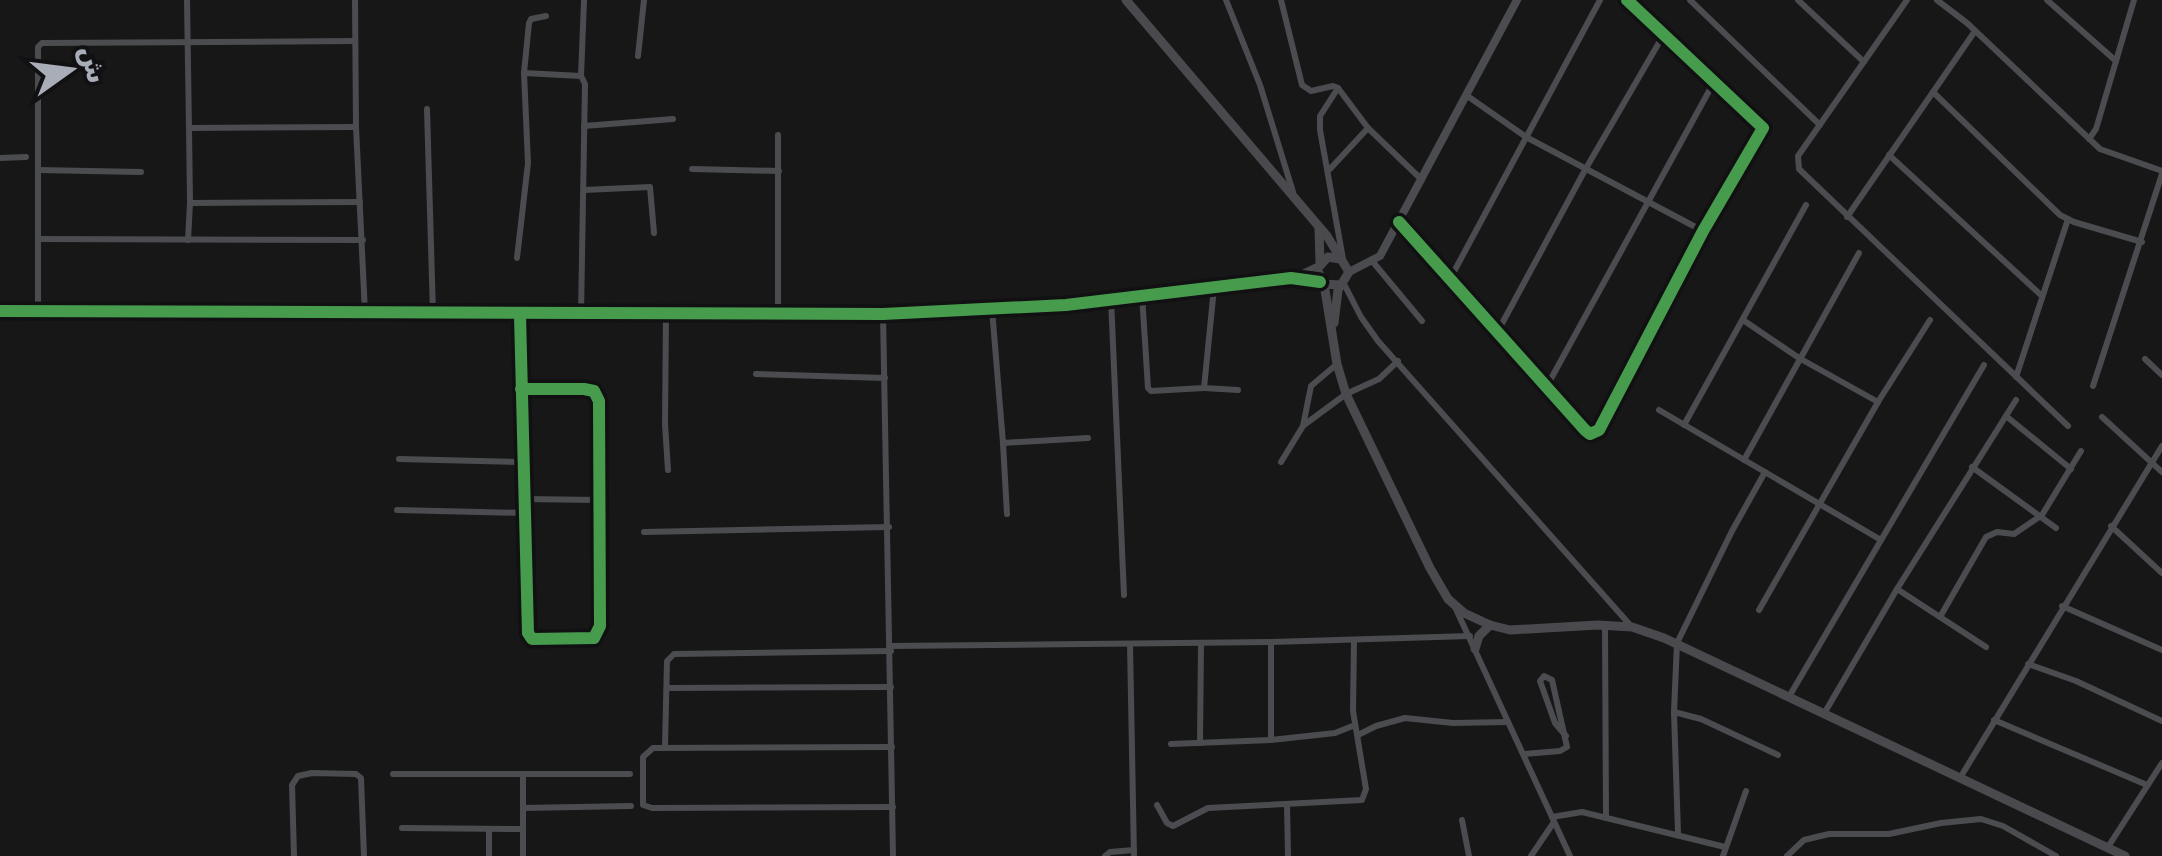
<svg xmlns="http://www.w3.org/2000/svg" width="2162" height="856" font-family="'DejaVu Sans','Noto Sans Arabic',sans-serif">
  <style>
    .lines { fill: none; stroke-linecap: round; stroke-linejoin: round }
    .minor { stroke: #4b4c50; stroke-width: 6 }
    .tertiary { stroke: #4b4c50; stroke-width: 8 }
    .secondary { stroke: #4a4a4e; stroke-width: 9 }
    .cycleway-casing { stroke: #111113; stroke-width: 19 }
    .cycleway { stroke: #469c4c; stroke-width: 12 }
  </style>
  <rect width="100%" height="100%" fill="#171717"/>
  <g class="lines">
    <g class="minor">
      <path d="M187,0L189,128L356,127"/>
      <path d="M355,0L356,127L365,313"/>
      <path d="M1226,0L1260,85L1293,192"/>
      <path d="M1281,0L1302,85L1311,91L1333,86L1338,88L1368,128L1422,180"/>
      <path d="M1690,0L1820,125"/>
      <path d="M1798,0L1864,62"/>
      <path d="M1907,0L1798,156L1799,169L2068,426"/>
      <path d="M1937,0L1967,23L2100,149L2162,171"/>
      <path d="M2047,0L2116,61"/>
      <path d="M638,56L644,0"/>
      <path d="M524,73L529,23L531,19L546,16"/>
      <path d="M1338,88L1320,116V130L1343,259"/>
      <path d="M1933,92L2060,215L2074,222L2142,242"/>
      <path d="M1466,95L1526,137L1703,231"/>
      <path d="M427,109L433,314"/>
      <path d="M584,126L673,119"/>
      <path d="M189,128L190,203"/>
      <path d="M778,135V315"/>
      <path d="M2089,139L2096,129L2134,0"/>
      <path d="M1889,155L2042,296"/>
      <path d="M0,158L26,157"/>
      <path d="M692,169L779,171"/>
      <path d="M1330,169L1368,128"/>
      <path d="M38,170L141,172"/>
      <path d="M584,190L650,187L654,233"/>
      <path d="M1847,217L1975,31"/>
      <path d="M1399,222L1585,430L1590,434L1599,430L1703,231L1763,128L1627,0"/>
      <path d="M38,239L363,240"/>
      <path d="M188,240L190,203L360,202"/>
      <path d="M517,258L528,163L524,73L581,76"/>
      <path d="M1373,262L1422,321"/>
      <path d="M1292,278L1317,266"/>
      <path d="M1450,279L1600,0"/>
      <path d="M1343,282L1361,317L1378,341L1631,626"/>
      <path d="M1142,295L1148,388L1151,391L1204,388L1214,288"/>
      <path d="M1111,299L1124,595"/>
      <path d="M992,309L1003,443L1088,438"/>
      <path d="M0,311L883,314L1066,305L1291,278L1320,282"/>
      <path d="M38,311V47L42,43L355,41"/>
      <path d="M581,314L585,84L581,76L584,1"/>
      <path d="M666,314L665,424L668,470"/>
      <path d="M883,314L893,856"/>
      <path d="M520,315L528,633L532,639L594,638L600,626L599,401L594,391L584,389H521"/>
      <path d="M1743,320L1799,358L1878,402"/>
      <path d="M1498,331L1585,170L1664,34"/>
      <path d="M2145,359L2162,375"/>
      <path d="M756,374L885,378"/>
      <path d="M2016,377L2068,219"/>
      <path d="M1547,386L1714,82"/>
      <path d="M2093,386L2162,174"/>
      <path d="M1204,388L1238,390"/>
      <path d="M1659,410L1881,540"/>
      <path d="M2006,416L2071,469"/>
      <path d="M2102,417L2162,472"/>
      <path d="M1304,425L1346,394L1379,379L1398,361"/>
      <path d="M1684,425L1806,205"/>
      <path d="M1003,443L1007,514"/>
      <path d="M399,459L523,462"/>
      <path d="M1744,460L1859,253"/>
      <path d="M1281,462L1303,426L1311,386L1337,364"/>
      <path d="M1972,467L2056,528"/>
      <path d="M524,499L598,500"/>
      <path d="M397,510L524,513"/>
      <path d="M2111,526L2162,573"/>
      <path d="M644,532L889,527"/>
      <path d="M1897,589L1986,647"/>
      <path d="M2062,606L2162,650"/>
      <path d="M1455,607L1570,856"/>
      <path d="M1759,610L1878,402L1930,320"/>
      <path d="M1940,617L1986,537L1997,532L2014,534L2042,515L2081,451"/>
      <path d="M1605,626L1606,818"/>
      <path d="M1271,642V740L1335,733L1355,725"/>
      <path d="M1130,644L1134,856"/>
      <path d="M890,646L1271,642L1470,636"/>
      <path d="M2028,664L2076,681L2162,721"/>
      <path d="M667,688L891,687"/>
      <path d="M1790,695L1984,365"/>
      <path d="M1674,712L1701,719L1778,755"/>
      <path d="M1825,712L1897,589L2016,400"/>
      <path d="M1994,720L2147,785"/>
      <path d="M1358,735L1376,726L1405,718L1453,723L1508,722"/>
      <path d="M1200,743L1201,643"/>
      <path d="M1171,744L1271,740"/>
      <path d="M665,746L667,661L674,654L891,651"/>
      <path d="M892,747L653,748L643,757V805L652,808L893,807"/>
      <path d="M1524,754L1560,751L1567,747L1552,680L1544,676L1540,681L1555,723L1566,736"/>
      <path d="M393,774H523V856"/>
      <path d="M523,774H630"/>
      <path d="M1960,778L2162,446"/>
      <path d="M1287,804L1288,856"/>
      <path d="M1157,805L1167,823L1173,826L1208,808L1362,800L1366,789L1353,711L1354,641"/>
      <path d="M523,808L631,806"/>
      <path d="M1552,817L1582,812L1725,847"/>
      <path d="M1462,820L1469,856"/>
      <path d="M402,828L523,829"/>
      <path d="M1678,833L1674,712L1677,643L1732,531L1765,472"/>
      <path d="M2108,847L2162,763"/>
      <path d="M294,856L292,785L298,776L312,773L356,774L361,778L364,856"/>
      <path d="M489,856V829"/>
      <path d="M1105,856L1110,852L1134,850"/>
      <path d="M1531,856L1554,822"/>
      <path d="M1723,856L1746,791"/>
      <path d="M1787,856L1804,840L1829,834H1889L1941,823L1981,819L2003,826L2056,856"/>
    </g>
    <path class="tertiary" d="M1349,272L1380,256L1517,0"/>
    <g class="secondary">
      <path d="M1126,0L1327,236L1349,272L1338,290L1334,323"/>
      <path d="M1319,229L1320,262"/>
      <path d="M1324,284L1337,364L1346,394L1430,568L1448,599L1464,613L1490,625L1510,630L1598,625L1632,627L1664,638L2125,856"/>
      <path d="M1340,285L1324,284L1317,269L1328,257L1340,259"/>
      <path d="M1475,649L1479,636L1490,625"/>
    </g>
    <defs>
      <g id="cycleway">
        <path d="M1399,222L1585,430L1590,434L1599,430L1703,231L1763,128L1627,0"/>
        <path d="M0,311L883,314L1066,305L1291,278L1320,282"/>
        <path d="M520,315L528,633L532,639L594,638L600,626L599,401L594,391L584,389H521"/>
      </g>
    </defs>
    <use href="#cycleway" class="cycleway-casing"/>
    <use href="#cycleway" class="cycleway"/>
  </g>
  <g transform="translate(70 70) rotate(76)" stroke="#111113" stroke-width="8" paint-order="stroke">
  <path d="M0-8L18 38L0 25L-18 38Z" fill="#a8adb8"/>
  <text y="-15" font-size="28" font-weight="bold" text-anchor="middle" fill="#a8adb8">ش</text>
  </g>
</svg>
